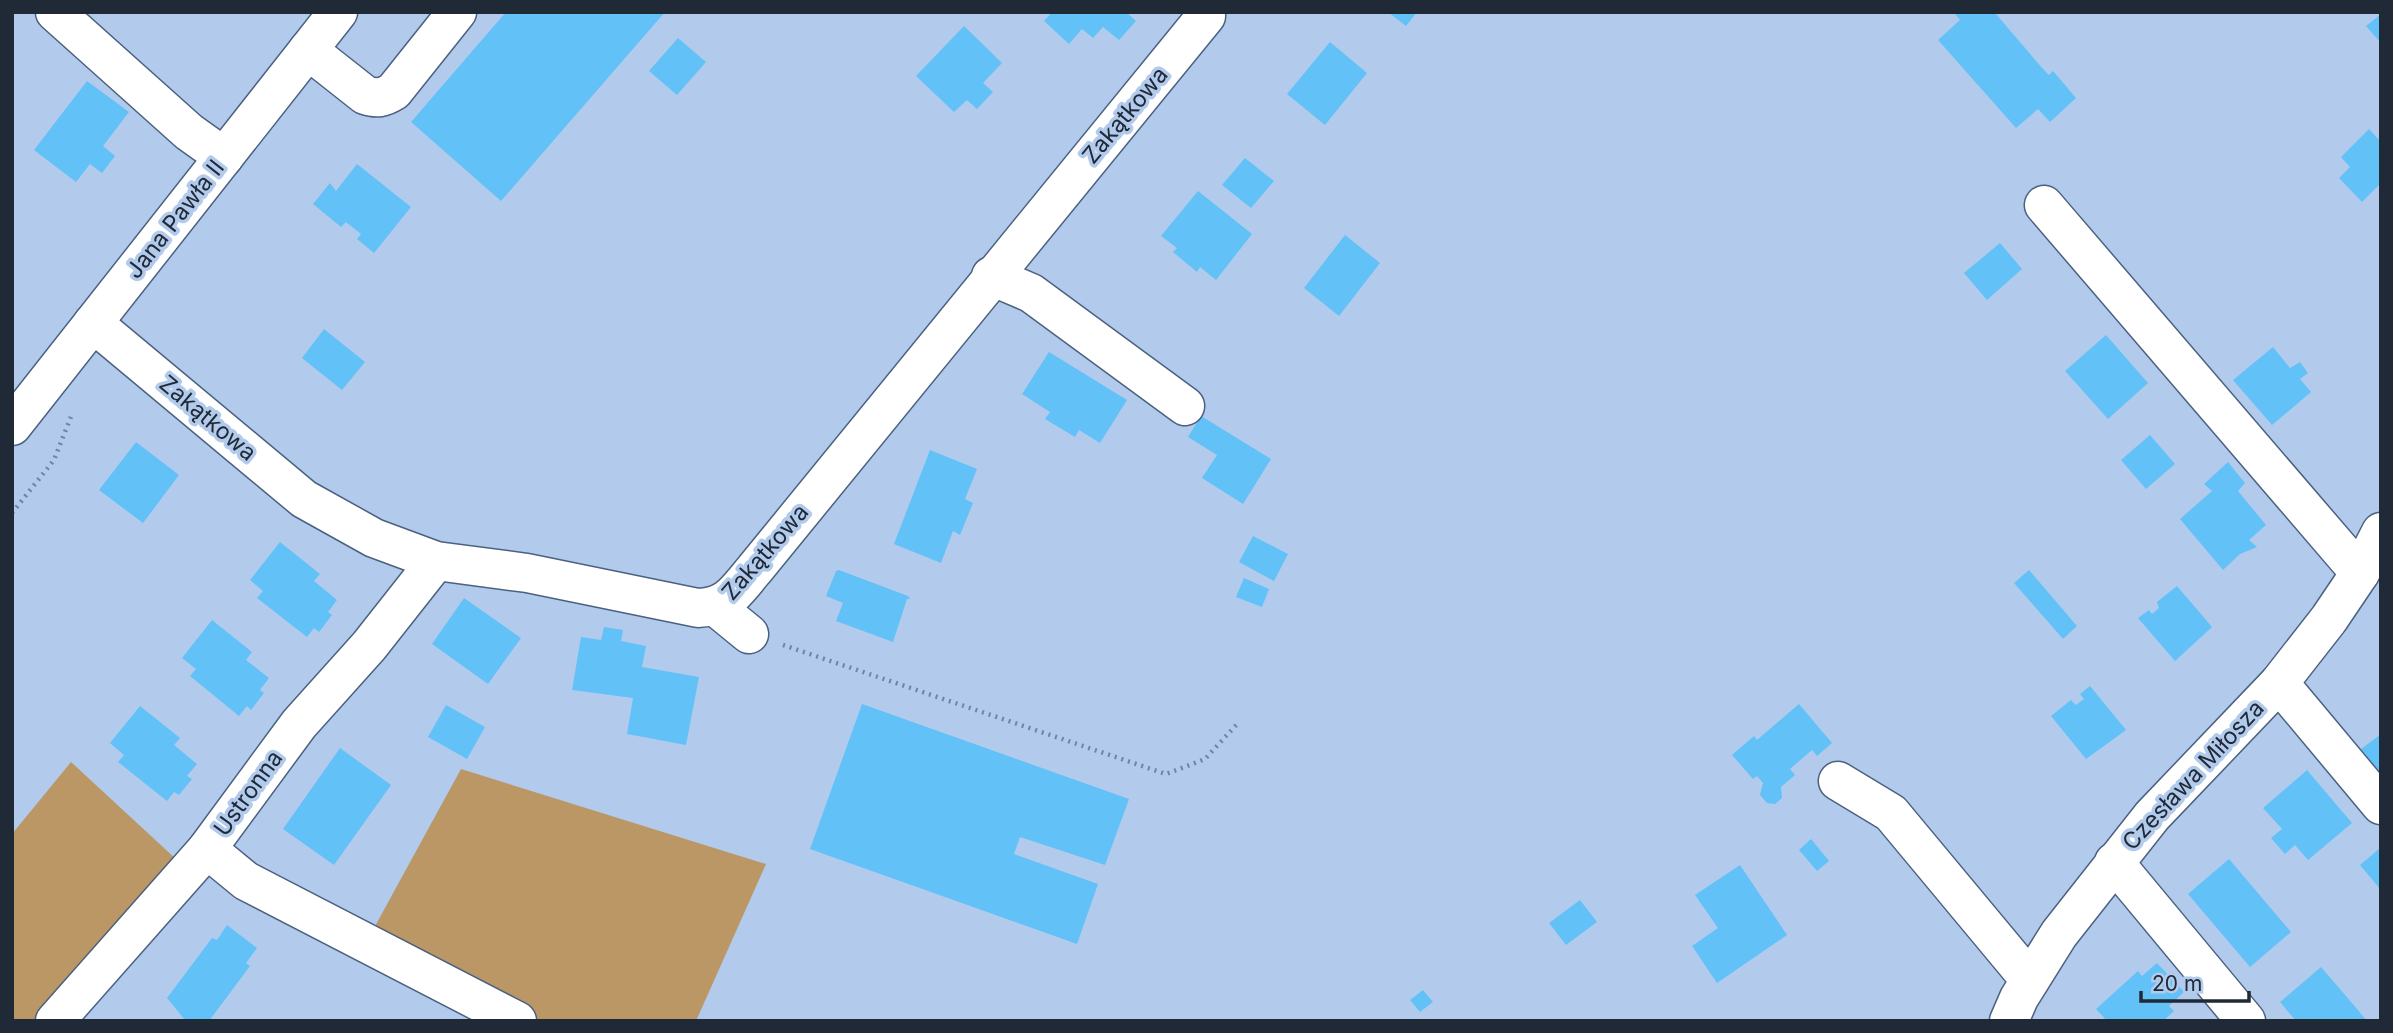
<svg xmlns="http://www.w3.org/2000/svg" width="2393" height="1033" font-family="Inter,sans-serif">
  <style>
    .green { fill: #ba9765 }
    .building { fill: #62c1f7 }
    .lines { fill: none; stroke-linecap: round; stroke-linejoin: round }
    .minor-casing { stroke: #4b617f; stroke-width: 41 }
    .path { stroke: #72859e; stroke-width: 4.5; stroke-dasharray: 2 5; stroke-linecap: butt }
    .minor { stroke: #fff; stroke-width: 38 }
    .labels { text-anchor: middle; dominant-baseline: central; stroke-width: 7; stroke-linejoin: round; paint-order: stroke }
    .street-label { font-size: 23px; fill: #202a37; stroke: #b2cbed }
  </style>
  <rect width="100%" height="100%" fill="#b2cbed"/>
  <g class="green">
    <path d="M71,762L177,860L45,1021H12V834Z"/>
    <path d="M461,769L766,864L696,1021H523L368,939Z"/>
  </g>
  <g class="building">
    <path d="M506,12H665L501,201L411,122Z"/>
    <path d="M1052,12H1126L1136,21L1119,40L1103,27L1093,38L1082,29L1069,44L1044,21Z"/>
    <path d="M1388,12H1417L1406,26Z"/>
    <path d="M1954,12H1998L1996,14L2043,69L2049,75L2053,71L2076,98L2050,122L2038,109L2016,128L1938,40L1960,20Z"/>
    <path d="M2381,14V43L2366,26Z"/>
    <path d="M964,26L1002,63L983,83L993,92L977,109L967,100L954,112L916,76Z"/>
    <path d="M678,38L706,62L677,95L649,71Z"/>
    <path d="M1330,42L1367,73L1325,125L1287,94Z"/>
    <path d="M87,81L129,112L103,146L115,156L102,173L90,164L76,182L34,150Z"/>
    <path d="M2369,129L2381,142V183L2362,202L2339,178L2350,167L2341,157Z"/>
    <path d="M1245,158L1274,181L1251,208L1222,185Z"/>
    <path d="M357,164L411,207L374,253L357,239L361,234L346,222L341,227L313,204L330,183L336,191Z"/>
    <path d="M1198,191L1252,234L1216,280L1200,267L1197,272L1173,252L1177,248L1161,236Z"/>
    <path d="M1345,235L1380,263L1339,316L1304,288Z"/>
    <path d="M2000,243L2022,269L1987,300L1964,273Z"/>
    <path d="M324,329L365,362L342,390L302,358Z"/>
    <path d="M2106,335L2148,383L2108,419L2065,371Z"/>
    <path d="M2273,347L2290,368L2300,362L2308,373L2300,379L2311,392L2272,425L2233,380Z"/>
    <path d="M1049,352L1127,400L1100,443L1079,430L1075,437L1045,419L1050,412L1022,394Z"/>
    <path d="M1201,416L1271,459L1243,504L1202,478L1217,455L1188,437Z"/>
    <path d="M2150,435L2175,464L2146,489L2121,460Z"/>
    <path d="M136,442L179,475L143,523L99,490Z"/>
    <path d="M930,450L977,469L965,499L973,503L960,535L953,531L941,563L894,544Z"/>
    <path d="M2228,462L2245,483L2238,491L2266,525L2249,540L2257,547L2240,554L2223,570L2180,519L2212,491L2204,484Z"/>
    <path d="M1253,536L1288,554L1274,581L1239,562Z"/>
    <path d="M280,542L320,574L314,581L337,600L328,612L332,615L319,632L314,628L307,637L257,598L263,591L250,580Z"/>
    <path d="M839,570L908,596L910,599H907L893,642L836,621L843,603L826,596L836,571Z"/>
    <path d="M2029,570L2077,626L2063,639L2014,583Z"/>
    <path d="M1244,578L1269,589L1262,607L1236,597Z"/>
    <path d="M2177,586L2212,627L2175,661L2138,618L2149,610L2152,614L2159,608L2157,602Z"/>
    <path d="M464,598L521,638L488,684L432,644Z"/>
    <path d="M212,620L252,652L246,660L269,678L260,690L264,693L251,710L247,706L239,716L190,676L196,669L182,658Z"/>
    <path d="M604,627L623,630L621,641L646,646L642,667L699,677L686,745L627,734L633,698L572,690L581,637L601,640Z"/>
    <path d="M2090,686L2126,730L2086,759L2051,716L2071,700L2076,705L2084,699L2080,694Z"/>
    <path d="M862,704L1129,799L1105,865L1020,837L1014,854L1098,884L1077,944L810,849Z"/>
    <path d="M1799,704L1832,743L1817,756L1812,750L1790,769L1795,775L1781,787L1782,798L1775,804L1767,803L1760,795L1763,783L1757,776L1753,779L1732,755L1754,736L1757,740Z"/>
    <path d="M446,705L485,727L467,759L428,737Z"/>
    <path d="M140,706L180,738L174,745L197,764L187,776L192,779L179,795L174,792L167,801L118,762L124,755L110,743Z"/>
    <path d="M2381,734V774L2361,749Z"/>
    <path d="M340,748L391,785L334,865L283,829Z"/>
    <path d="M2307,770L2352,823L2308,860L2295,845L2285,854L2271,838L2282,829L2263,808Z"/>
    <path d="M1811,839L1829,861L1817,871L1799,850Z"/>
    <path d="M2379,849L2381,851V890L2360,865Z"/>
    <path d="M2229,859L2291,932L2250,967L2188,894Z"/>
    <path d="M1740,865L1787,935L1717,983L1692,946L1718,928L1695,895Z"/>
    <path d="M1580,900L1597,922L1566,945L1549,923Z"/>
    <path d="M227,925L257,948L246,963L250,966L209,1021L185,1020L167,998L212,938L217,940Z"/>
    <path d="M2157,963L2184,992L2169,1006L2174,1011L2163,1021H2107L2096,1009L2138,971L2142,976Z"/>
    <path d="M2321,967L2352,1003L2367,1021H2296L2280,1002Z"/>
    <path d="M1423,990L1433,1002L1420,1012L1410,1000Z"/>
  </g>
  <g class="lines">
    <defs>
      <g id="minor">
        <path d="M55,12L189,132L224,157"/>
        <path d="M308,50L365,95C377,99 383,98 394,91L457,12"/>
        <path d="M2044,205L2360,573"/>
        <path d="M991,276L1031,293L1185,406"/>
        <path d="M93,323L304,499L374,538L436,561L527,573L698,608C728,607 736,591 754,570L1206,16"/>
        <path d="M12,426L338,12"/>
        <path d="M716,607L749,634"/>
        <path d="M2279,683L2381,805"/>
        <path d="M1838,781L1891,813L2030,980"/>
        <path d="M207,849L246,881L517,1021"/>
        <path d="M2114,862L2246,1021"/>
        <path d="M55,1021L207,849L299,724L369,646L436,561"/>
        <path d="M2009,1021L2019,998L2059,934L2152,816L2279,683L2329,619L2360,573L2381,532"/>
      </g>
    </defs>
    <use href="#minor" class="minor-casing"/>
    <g class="path">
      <path d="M12,513L54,460L72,414"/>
      <path d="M783,645L1166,774L1205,759L1238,723"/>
    </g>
    <use href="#minor" class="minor"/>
  </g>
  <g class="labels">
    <g class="street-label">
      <text transform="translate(1125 115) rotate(-50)">Zakątkowa</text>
      <text transform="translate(175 219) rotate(-52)">Jana Pawła II</text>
      <text transform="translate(208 418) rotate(40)">Zakątkowa</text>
      <text transform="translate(765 552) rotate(-49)">Zakątkowa</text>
      <text transform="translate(2193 775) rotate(-47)">Czesława Miłosza</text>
      <text transform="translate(248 793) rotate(-54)">Ustronna</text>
    </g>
  </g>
  <rect width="2393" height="1033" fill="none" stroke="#202a37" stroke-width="28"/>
  <path d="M2141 991v10h108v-10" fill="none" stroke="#202a37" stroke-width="3.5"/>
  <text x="2152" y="991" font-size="21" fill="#202a37" stroke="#b2cbed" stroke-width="5" paint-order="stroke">20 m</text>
</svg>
